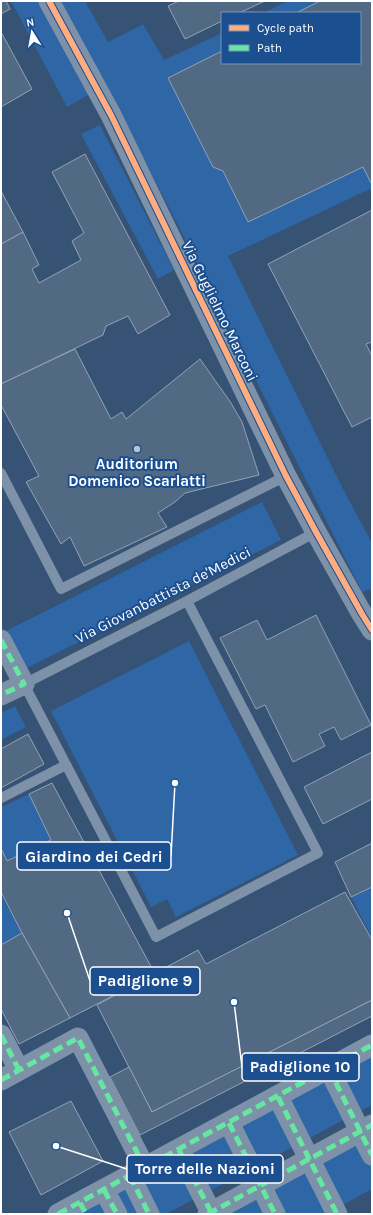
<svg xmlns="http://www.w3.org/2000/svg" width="373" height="1215" font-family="Karla,sans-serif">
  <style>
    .green { fill: #2f66a5 }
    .building { fill: #526984; stroke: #92a2b6 }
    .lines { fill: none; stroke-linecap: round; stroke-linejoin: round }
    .lane { stroke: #7d92a8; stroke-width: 10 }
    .street { stroke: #7d92a8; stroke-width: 21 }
    .quiet { stroke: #66e7a1; stroke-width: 5; stroke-dasharray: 10 5; stroke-linecap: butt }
    .cycleway-casing { stroke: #1b4f8f; stroke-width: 8 }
    .cycleway { stroke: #ffac80; stroke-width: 6 }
    .poi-dot { fill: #b9c2ce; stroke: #1b4f8f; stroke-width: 1.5 }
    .labels { text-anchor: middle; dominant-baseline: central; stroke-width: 4; stroke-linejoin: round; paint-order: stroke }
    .street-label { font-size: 15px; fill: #fff; stroke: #1b4f8f }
    .poi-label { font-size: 15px; font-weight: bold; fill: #fff; stroke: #1b4f8f }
    .leader { fill: none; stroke: #fff; stroke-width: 1.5 }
    .callout-dot { fill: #fff; stroke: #1b4f8f; stroke-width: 1.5 }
    .callout { fill: #1b4f8f; stroke: #fff; stroke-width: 1.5 }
    .callout-label { font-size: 16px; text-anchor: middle; font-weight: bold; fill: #fff }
  </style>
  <rect width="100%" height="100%" fill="#365274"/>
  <g class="green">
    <path d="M11,1H39L90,94L67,107Z"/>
    <path d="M60,1H85L108,42L143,24L164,60L222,33V63H360V13H263L288,1H372V188L228,256L343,489L372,543V588L362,592L242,352L159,188Z"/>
    <path d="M100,125L174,270L158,279L81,134Z"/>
    <path d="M262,502L281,540L25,669L6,631Z"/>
    <path d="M189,641L298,855L176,917L167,899L151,907L51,711Z"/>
    <path d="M15,706L26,727L1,740V713Z"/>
    <path d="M29,794L51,840L7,861L1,848V807Z"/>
    <path d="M372,887V938L351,897Z"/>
    <path d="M1,895L22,933L1,945Z"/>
    <path d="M372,1052V1105L166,1214H66Z"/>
    <path d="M372,1136V1189L326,1214H230Z"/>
  </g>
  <g class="building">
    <path d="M1,1H6L10,9L1,14Z"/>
    <path d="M179,1H265L239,13H222V21L185,39L168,6Z"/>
    <path d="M320,1H372V185L363,167L248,222L223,171L213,167L168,78L222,51V63H360V13H296Z"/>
    <path d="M1,32L32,89L1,107Z"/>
    <path d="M85,154L170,315L138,334L128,316L106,326L103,335L1,384V244L23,232L39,265L32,269L39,283L81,260L72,241L84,233L52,172Z"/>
    <path d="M1,191L23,232L1,244Z"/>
    <path d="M372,210V342L366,344L372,356V417L352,427L268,264Z"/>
    <path d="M75,349L111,419L122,412L126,419L200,359L231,403L242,422L259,475L185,493L175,502L158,513L167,527L84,566L70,537L61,544L26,482L39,476L1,405V384Z"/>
    <path d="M316,615L371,725L341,740L334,727L319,734L325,746L293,762L265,705L256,709L220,638L257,620L267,640Z"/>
    <path d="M28,734L44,764L1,788V749Z"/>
    <path d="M372,752V799L323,824L304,787Z"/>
    <path d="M52,783L155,974L70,1018L22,933L1,892V848L7,861L51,840L29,794Z"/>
    <path d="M372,843V887L351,897L335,862Z"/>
    <path d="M345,892L372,940V1000L152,1112L97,1005L198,950L206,964Z"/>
    <path d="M22,933L70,1018L19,1044L1,1009V945Z"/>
    <path d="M372,1000V1016L140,1135L110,1077L129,1067L152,1112Z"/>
    <path d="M71,1101L103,1161L41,1195L9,1132Z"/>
  </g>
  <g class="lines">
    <g class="lane">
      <path d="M1,473L61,589L286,476"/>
      <path d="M187,601L318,853L156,937L24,684L187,601L316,532"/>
      <path d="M1,798L66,765"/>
    </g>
    <g class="street">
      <path d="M49,1L111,115L286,476L316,532L362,614L372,630"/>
      <path d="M1,640L24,684L1,695"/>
      <path d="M1,1035L19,1070"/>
      <path d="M329,1069L372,1155"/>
      <path d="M1,1080L78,1038L145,1168"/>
      <path d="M278,1097L337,1214"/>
      <path d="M229,1123L275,1214"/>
      <path d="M179,1150L212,1214"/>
      <path d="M130,1176L149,1214"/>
      <path d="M104,1190L117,1214"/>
      <path d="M58,1214L372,1045"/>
      <path d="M208,1214L372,1125"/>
    </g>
    <g class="quiet">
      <path d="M1,640L24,684L1,695"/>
      <path d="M1,1035L19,1070"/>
      <path d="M329,1069L372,1155"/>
      <path d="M1,1080L78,1038L145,1168"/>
      <path d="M278,1097L337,1214"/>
      <path d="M229,1123L275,1214"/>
      <path d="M179,1150L212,1214"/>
      <path d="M130,1176L149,1214"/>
      <path d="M104,1190L117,1214"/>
      <path d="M80,1203L86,1214"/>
      <path d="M58,1214L372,1045"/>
      <path d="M208,1214L372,1125"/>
    </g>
    <defs>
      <path id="cycleway" d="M49,1L111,115L286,476L316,532L362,614L372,630"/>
    </defs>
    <use href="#cycleway" class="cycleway-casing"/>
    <use href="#cycleway" class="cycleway"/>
  </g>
  <circle class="poi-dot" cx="137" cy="449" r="4"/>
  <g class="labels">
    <g class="street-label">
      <text transform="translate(220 311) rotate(64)">Via Guglielmo Marconi</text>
      <text transform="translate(163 595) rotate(-27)">Via Giovanbattista de'Medici</text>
    </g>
    <g class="poi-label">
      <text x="137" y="464">Auditorium<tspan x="137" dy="17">Domenico Scarlatti</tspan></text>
    </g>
  </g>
  <path class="leader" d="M175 783L171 856M67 913L90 981M234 1002L242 1067M56 1146L127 1169"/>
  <g class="callout-dot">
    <circle cx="175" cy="783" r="4"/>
    <circle cx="67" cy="913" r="4"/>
    <circle cx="234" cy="1002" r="4"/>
    <circle cx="56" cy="1146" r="4"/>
  </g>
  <g class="callout">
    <rect x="17" y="842" width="154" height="28" rx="4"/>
    <rect x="90" y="967" width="110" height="28" rx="4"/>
    <rect x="242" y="1053" width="117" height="28" rx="4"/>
    <rect x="127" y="1155" width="156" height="28" rx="4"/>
  </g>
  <g class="callout-label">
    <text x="94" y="862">Giardino dei Cedri</text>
    <text x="145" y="986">Padiglione 9</text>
    <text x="300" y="1072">Padiglione 10</text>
    <text x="205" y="1174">Torre delle Nazioni</text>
  </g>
  <rect width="373" height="1215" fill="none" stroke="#ffffff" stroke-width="4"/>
  <rect x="221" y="12" width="140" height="52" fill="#1b4f8f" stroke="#7695bc"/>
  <rect x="229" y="25" width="20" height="6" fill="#ffac80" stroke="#7695bc"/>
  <text x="257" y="32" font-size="12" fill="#ffffff">Cycle path</text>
  <rect x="229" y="45" width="20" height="6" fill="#66e7a1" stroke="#7695bc"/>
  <text x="257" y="52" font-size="12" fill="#ffffff">Path</text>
  <g transform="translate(32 32) rotate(349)" stroke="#1b4f8f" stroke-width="3" paint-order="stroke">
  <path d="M0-3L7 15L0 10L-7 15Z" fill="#ffffff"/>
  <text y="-6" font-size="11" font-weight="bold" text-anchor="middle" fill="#ffffff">N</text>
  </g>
</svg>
